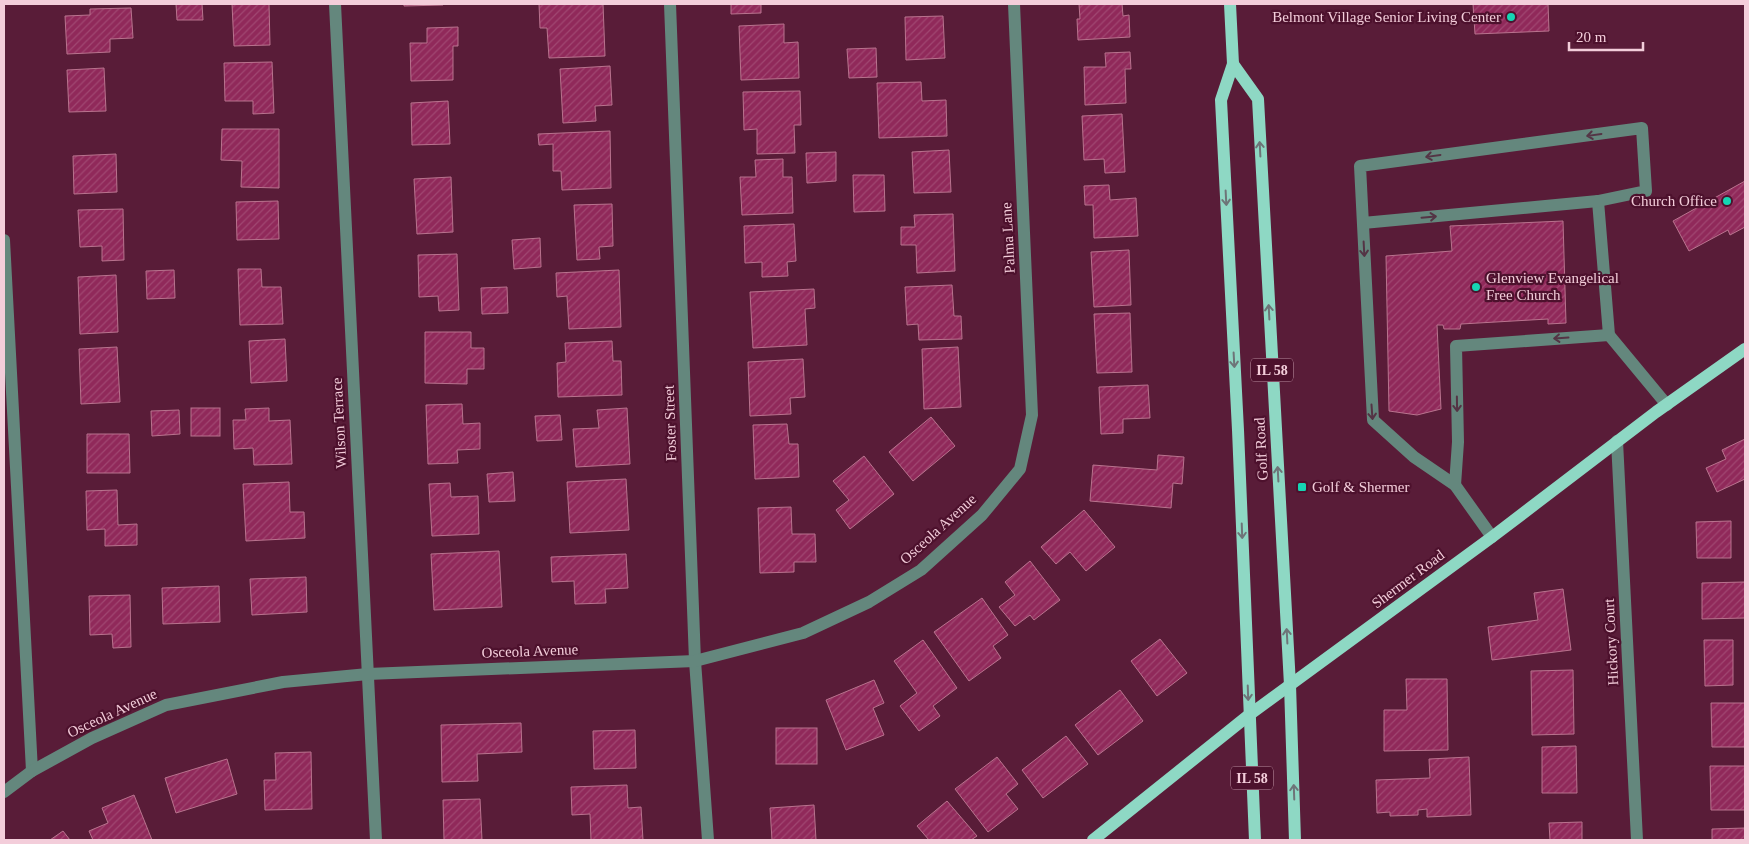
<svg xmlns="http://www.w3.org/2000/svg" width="1749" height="844" font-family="Georgia,serif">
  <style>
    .building { fill: url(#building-hatch); stroke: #b9738e }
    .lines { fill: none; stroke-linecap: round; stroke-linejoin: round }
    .minor { stroke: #64877d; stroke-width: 12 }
    .major { stroke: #8ed8c4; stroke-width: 12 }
    .oneway { stroke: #543445 }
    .oneway2 { stroke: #6e7478 }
    .poi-dot { fill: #15d5b3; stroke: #4d112d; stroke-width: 2 }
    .labels { text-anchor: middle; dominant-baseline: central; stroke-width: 4.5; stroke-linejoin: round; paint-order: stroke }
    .shield { fill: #4d112d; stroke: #c195a6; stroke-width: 1 }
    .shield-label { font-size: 14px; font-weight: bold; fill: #f3cdda }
    .poi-label { font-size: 15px; fill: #f3cdda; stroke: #4d112d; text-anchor: end }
    .street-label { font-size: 15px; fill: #f3cdda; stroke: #4d112d }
  </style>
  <defs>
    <pattern id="building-hatch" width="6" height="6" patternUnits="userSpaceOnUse" patternTransform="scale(1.25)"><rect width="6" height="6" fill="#90295a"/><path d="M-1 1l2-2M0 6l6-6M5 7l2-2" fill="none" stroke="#a04771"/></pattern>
  </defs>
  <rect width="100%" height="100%" fill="#591c38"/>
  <g class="building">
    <path d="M176,4H202L203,20H177Z"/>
    <path d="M232,4H269L270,45L234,46Z"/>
    <path d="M404,4H443V5L404,6Z"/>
    <path d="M539,4H603L605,56L549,58L547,28H540Z"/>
    <path d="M731,4H761V13L731,14Z"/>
    <path d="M1079,4H1122L1123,16L1129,15L1130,37L1078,40L1077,19H1080Z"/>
    <path d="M1473,4H1548L1549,31L1475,34Z"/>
    <path d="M131,8L133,38L110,39V52L67,54L65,16L90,15V9Z"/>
    <path d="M943,16L945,58L906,60L905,17Z"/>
    <path d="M784,24V43L798,42L799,78L741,80L739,26Z"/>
    <path d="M458,27V46H453V80L411,81L410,43H427V28Z"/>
    <path d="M876,48L877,77L849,78L847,49Z"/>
    <path d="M1130,52L1131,69H1125L1126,103L1085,105L1084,67H1106L1105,53Z"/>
    <path d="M272,62L274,113L253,114V101H225L224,63Z"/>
    <path d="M610,66L612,105L595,106L596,121L563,123L560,69Z"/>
    <path d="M104,68L106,111L69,112L67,70Z"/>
    <path d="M921,82L922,101L946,100L947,136L879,138L877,83Z"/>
    <path d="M800,91L801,125H794L795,153L757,154V129L744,130L743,92Z"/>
    <path d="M448,101L450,144L412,145L411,103Z"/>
    <path d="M1122,114L1125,172L1105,173L1104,159L1084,160L1082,116Z"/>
    <path d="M222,129H279V188L241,187L242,161L221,160Z"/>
    <path d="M610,131L611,188L562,190L561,171H553V144L539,145L538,134Z"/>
    <path d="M949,150L951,192L914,193L912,152Z"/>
    <path d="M836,152V181L807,183L806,153Z"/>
    <path d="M116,154L117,192L74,194L73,156Z"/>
    <path d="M783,159V177H792L793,213L742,215L740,177H756L755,160Z"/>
    <path d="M853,175H884L885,211L854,212Z"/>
    <path d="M451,177L453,232L417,234L414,179Z"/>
    <path d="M1745,181V227L1730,235L1728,230L1689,251L1673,221Z"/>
    <path d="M1109,185L1110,200L1136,198L1138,236L1094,238L1093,205H1085L1084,186Z"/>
    <path d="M278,201L279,239L237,240L236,202Z"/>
    <path d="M612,204L613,246L599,247L600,259L577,260L574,205Z"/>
    <path d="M123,209L124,260L102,261V246L80,247L78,210Z"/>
    <path d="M953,214L955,271L917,273L916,245H901V227H915L914,215Z"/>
    <path d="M1563,221L1566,323L1548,324V319L1461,324L1460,329H1444L1443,325H1437L1441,409L1417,415L1389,411L1386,256L1452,251L1450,226Z"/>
    <path d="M794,224L796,261L787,262L788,276L762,277V262L745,263L744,226Z"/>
    <path d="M540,238L541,267L514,269L512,240Z"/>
    <path d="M1129,250L1131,305L1094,307L1091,252Z"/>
    <path d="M457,254L459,310L439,311L438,296L419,297L418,255Z"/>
    <path d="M238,269H261L262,287H281L283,324L240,325Z"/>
    <path d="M174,270L175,298L147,299L146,271Z"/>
    <path d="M619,270L621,327L569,329L567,296L557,297L556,273Z"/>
    <path d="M116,275L118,332L80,334L78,277Z"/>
    <path d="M952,285L954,316H961L962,339L919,340L918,324L907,325L905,287Z"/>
    <path d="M507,287L508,313L482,314L481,288Z"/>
    <path d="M814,289L815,308L805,309L807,345L753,348L750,292Z"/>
    <path d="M1130,313L1132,372L1097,373L1094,314Z"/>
    <path d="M425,332H471V348H484V369H467V384L425,383Z"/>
    <path d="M285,339L287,381L251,383L249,341Z"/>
    <path d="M612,341L613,361H621L622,395L558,397L557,363L566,362L565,343Z"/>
    <path d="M117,347L120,402L81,404L79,349Z"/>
    <path d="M958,347L961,407L924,409L922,349Z"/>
    <path d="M803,359L805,397L790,398L791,414L750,416L748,362Z"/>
    <path d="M1148,385L1150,418L1123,419V433L1101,434L1099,387Z"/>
    <path d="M462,404L463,424L480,423V449L457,450L458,463L428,464L426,405Z"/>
    <rect x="191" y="408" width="29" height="28"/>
    <path d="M269,408V421L290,420L292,464L254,465L253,448L234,449L233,420H246L245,409Z"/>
    <path d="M627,408L630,464L576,467L573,429L599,428L597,410Z"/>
    <path d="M179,410L180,434L152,436L151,411Z"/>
    <path d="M560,415L562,440L537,441L535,416Z"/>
    <path d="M931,417L955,446L913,481L889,452Z"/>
    <path d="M787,424L789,444H798L799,477L755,479L753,425Z"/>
    <path d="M87,434H129L130,473H87Z"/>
    <path d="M1745,439V479L1717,492L1706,468L1726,459L1722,450Z"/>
    <path d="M1158,455L1184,457L1182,484L1173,483L1171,508L1090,501L1093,465L1157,470Z"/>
    <path d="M864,456L894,494L850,529L836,510L849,500L833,481Z"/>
    <path d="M513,472L515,501L489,502L487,474Z"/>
    <path d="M626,479L629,530L570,533L567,482Z"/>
    <path d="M289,482L290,512H304L305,538L246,541L243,484Z"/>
    <path d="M450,483L451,497L478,496L479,534L432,536L429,484Z"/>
    <path d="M117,490L118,525L137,524V545L105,546V529L87,530L86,491Z"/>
    <path d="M791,507L792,534H815L816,562H794V572L760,573L758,508Z"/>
    <path d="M1084,510L1115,547L1086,571L1070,552L1056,564L1041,547Z"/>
    <path d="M1731,521V558H1697L1696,522Z"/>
    <path d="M499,551L502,607L434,610L431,554Z"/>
    <path d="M626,554L628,588L605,589L606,603L575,604L574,581L552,582L551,557Z"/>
    <path d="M1030,561L1060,600L1034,620L1030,615L1015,626L999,607L1015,595L1005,582Z"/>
    <path d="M306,577L307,612L252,615L250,579Z"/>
    <path d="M1745,582V618L1702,619V583Z"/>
    <path d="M219,586L220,622L163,624L162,588Z"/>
    <path d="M1563,589L1571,650L1492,660L1488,627L1538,620L1534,593Z"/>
    <path d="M130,595L131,647L113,648L112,634L90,635L89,596Z"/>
    <path d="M982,598L1008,635L993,646L1001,658L969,681L934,632Z"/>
    <path d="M1160,639L1187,673L1157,696L1131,661Z"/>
    <path d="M923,640L957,688L933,706L940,716L919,731L900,706L917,693L894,661Z"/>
    <path d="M1704,640H1733V685L1705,686Z"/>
    <path d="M1573,670L1574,734L1532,735L1531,671Z"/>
    <path d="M1406,679H1447L1448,750L1384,751V710H1407Z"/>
    <path d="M874,680L884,703L873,708L884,735L846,750L826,700Z"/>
    <path d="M1120,690L1143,721L1098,755L1075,725Z"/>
    <path d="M1711,703H1745V747H1712Z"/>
    <path d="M521,723L522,752L477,754L478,781L442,782L441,725Z"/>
    <rect x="776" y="728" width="41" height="36"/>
    <path d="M635,730L636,768L594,769L593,731Z"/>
    <path d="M1066,736L1088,764L1043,798L1022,770Z"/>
    <path d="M1576,746L1577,793H1542V747Z"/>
    <path d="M311,752L312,809L265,810L264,780H276L275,753Z"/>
    <path d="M997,757L1018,784L1006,794L1018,809L988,832L955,789Z"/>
    <path d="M1469,757L1471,815L1427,817V809L1418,810V815L1390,816V812L1377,813L1376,780L1430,778L1429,759Z"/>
    <path d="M227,759L237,794L176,813L165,778Z"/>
    <path d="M1710,766H1745V810H1711Z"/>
    <path d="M627,785L628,808L641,807L643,840H591L590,814L572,815L571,787Z"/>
    <path d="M134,795L152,840H93L89,831L108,823L102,808Z"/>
    <path d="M480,799L482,840H444L443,800Z"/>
    <path d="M947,801L977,836L971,840H929L917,826Z"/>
    <path d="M814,805L816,840H772L770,808Z"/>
    <path d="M1582,822V840H1550L1549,823Z"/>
    <path d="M1745,828V840H1712V829Z"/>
    <path d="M63,831L70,840H50Z"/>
  </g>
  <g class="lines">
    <g class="minor">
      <path d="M335,4L376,840"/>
      <path d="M670,4L695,661L708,840"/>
      <path d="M1598,201L1609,335L1667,405"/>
      <path d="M1363,223L1598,201L1646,191L1642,128L1360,166L1373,420L1414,457L1455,485L1492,537"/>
      <path d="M4,240L32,771"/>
      <path d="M1617,441L1637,840"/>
      <path d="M1455,485L1458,442L1456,346L1609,335"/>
      <path d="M4,792L32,771L92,738L166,705L283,682L368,674L695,661L803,633L869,602L921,570L982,515L1020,469L1032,415L1014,4"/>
    </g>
    <g class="major">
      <path d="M1230,4L1233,64L1221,100L1238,430L1255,840"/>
      <path d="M1233,64L1258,99L1290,685L1295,840"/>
      <path d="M1093,840L1249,715L1492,537L1656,412L1745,349"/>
    </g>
  </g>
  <defs><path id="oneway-shaft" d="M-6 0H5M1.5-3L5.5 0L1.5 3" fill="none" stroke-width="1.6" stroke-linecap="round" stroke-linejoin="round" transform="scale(1.25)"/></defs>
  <g class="oneway">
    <use href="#oneway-shaft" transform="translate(1594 135) rotate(172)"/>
    <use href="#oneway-shaft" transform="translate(1433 156) rotate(172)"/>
    <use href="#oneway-shaft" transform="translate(1429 217) rotate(-5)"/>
    <use href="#oneway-shaft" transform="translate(1364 249) rotate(87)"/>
    <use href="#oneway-shaft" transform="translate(1561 338) rotate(176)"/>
    <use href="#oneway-shaft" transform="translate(1457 404) rotate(89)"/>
    <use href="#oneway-shaft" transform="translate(1372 412) rotate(86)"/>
  </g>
  <g class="oneway2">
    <use href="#oneway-shaft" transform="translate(1260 149) rotate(-93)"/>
    <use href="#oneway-shaft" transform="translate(1226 198) rotate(87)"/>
    <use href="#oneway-shaft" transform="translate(1269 312) rotate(-93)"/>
    <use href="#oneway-shaft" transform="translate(1234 360) rotate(87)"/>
    <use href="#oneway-shaft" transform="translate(1278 474) rotate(-93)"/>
    <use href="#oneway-shaft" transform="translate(1242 531) rotate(88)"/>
    <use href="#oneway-shaft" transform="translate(1287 636) rotate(-93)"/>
    <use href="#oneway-shaft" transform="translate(1248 693) rotate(88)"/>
    <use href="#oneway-shaft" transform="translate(1294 792) rotate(-92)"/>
  </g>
  <g class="poi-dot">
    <circle cx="1511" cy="17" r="5"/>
    <circle cx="1727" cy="201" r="5"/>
    <circle cx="1476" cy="287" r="5"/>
    <rect x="1297" y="482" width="10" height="10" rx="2.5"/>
  </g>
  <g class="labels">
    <g class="shield">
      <rect x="1251" y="358.5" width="42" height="23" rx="4"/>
      <rect x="1231" y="766.5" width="42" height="23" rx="4"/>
    </g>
    <g class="shield-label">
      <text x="1272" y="370">IL 58</text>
      <text x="1252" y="778">IL 58</text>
    </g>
    <g class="poi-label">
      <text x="1501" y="17">Belmont Village Senior Living Center</text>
      <text x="1717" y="201">Church Office</text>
      <text x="1486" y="278" text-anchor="start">Glenview Evangelical<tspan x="1486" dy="17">Free Church</tspan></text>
      <text x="1312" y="487" text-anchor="start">Golf &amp; Shermer</text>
    </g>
    <g class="street-label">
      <text transform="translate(1008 238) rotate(-93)">Palma Lane</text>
      <text transform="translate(339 423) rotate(-93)">Wilson Terrace</text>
      <text transform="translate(670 423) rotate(-92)">Foster Street</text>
      <text transform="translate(1261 449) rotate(-93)">Golf Road</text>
      <text transform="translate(938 529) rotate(-42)">Osceola Avenue</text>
      <text transform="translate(1408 579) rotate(-37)">Shermer Road</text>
      <text transform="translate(1611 642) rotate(-93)">Hickory Court</text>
      <text transform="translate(530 651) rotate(-2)">Osceola Avenue</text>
      <text transform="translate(112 713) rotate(-25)">Osceola Avenue</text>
    </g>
  </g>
  <rect width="1749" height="844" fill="none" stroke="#f3cdda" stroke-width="10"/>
  <path d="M1569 42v8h74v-8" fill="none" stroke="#f3cdda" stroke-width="2.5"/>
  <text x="1576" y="42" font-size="15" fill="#f3cdda" stroke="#4d112d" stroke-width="4" paint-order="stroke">20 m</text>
</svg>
